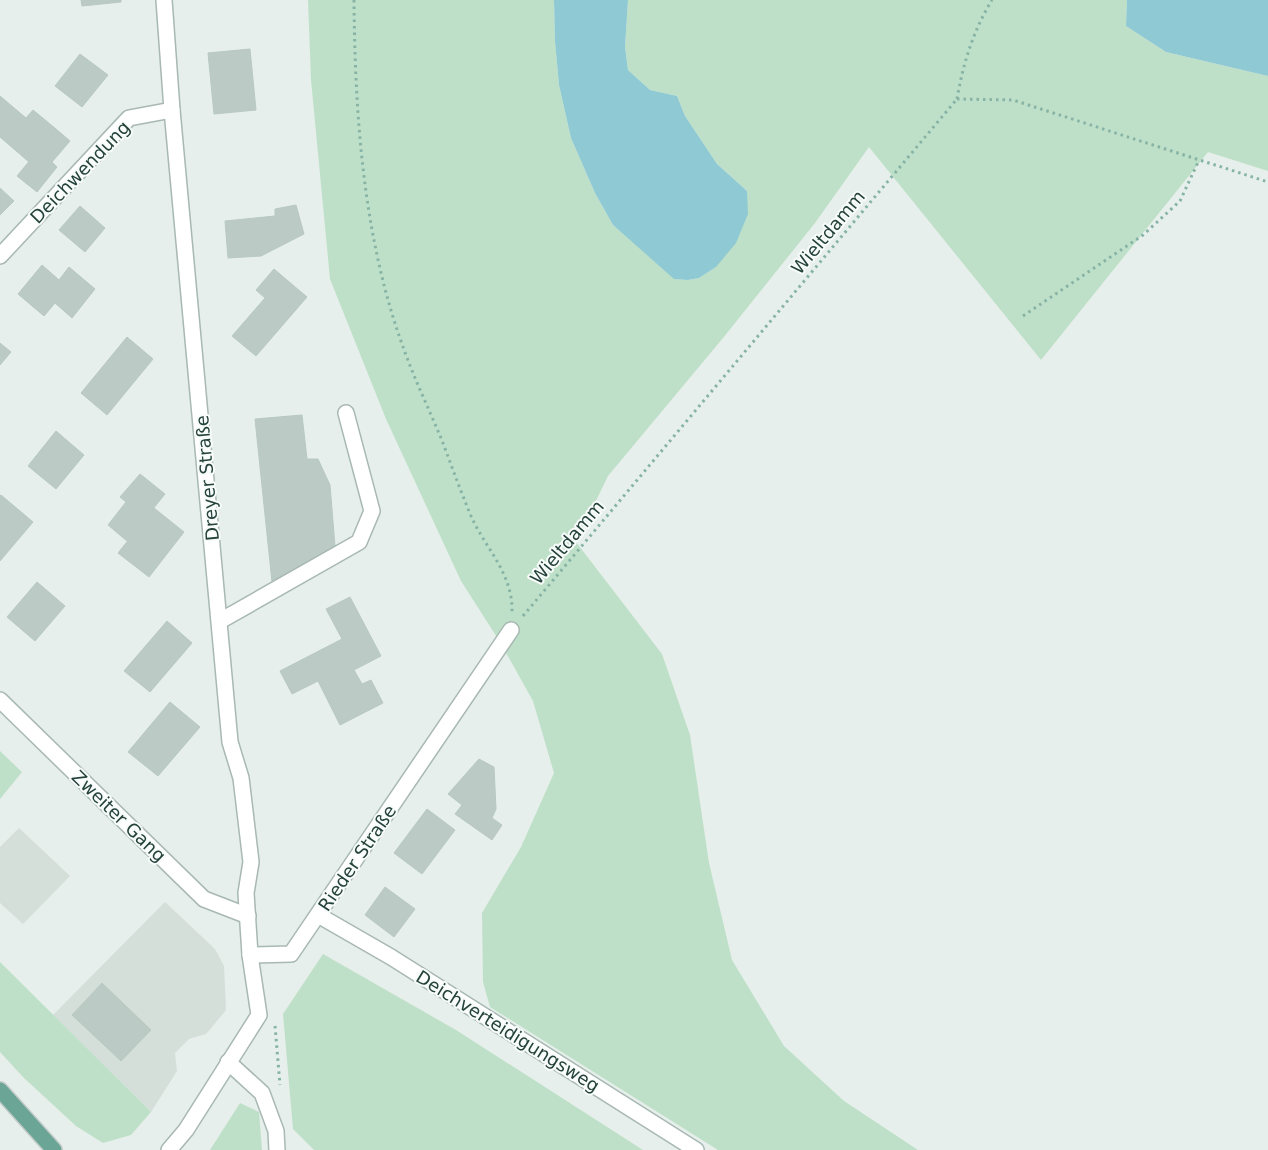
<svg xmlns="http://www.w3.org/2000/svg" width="1268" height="1150" font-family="'DejaVu Sans',sans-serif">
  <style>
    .built { fill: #d4dfda }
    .green { fill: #bfe0c8 }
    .water { fill: #8ec9d4 }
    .building { fill: #bbcac4; stroke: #b8c9c2 }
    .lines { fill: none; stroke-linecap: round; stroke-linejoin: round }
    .minor-casing { stroke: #a8b8b2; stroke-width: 18 }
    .major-casing { stroke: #c2cac8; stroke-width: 18 }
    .path { stroke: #86b3a5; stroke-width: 3; stroke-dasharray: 2.5 4; stroke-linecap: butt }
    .minor { stroke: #fff; stroke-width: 15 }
    .major { stroke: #6aa596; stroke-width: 15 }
    .labels { text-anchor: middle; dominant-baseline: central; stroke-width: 4; stroke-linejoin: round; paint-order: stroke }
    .street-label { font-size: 18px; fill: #24423a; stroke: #f7fbf9 }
  </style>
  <rect width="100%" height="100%" fill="#e6efeb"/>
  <g class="built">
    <path d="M19,828L70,876L23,924L0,903V847Z"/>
    <path d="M165,902L215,949L224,966L226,1010L206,1034L189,1039L175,1053L177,1071L151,1112L53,1015Z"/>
  </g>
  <g class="green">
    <path d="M308,0H554L555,41L559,85L571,138L595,193L613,225L675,279L688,280L699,278L716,267L747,191L717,164L685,116L677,96L650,90L628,70L625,47L628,0H1127L1126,26L1166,52L1268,76V171L1208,152L1041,360L869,147L815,223L723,338L608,476L576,542L662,654L690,735L709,863L732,960L784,1046L844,1101L918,1150H718L490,1007L483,982L482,913L521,847L554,773L533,701L500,642L461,581L386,419L330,279L311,80Z"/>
    <path d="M0,751L22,772L0,799Z"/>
    <path d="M323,954L456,1030L643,1150H314L293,1129L283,1014Z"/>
    <path d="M0,962L151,1112L131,1135L103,1143L76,1126L24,1078L0,1052Z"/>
    <path d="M240,1103L259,1112L262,1150H210Z"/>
  </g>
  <g class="water">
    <path d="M554,0H628L625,47L628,70L650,90L677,96L685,116L717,164L747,191L748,214L736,243L716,267L699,278L688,280L674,279L613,225L595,193L571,138L559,85L555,41Z"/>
    <path d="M1127,0H1268V76L1166,52L1126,26Z"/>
  </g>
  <g class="building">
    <path d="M81,0H121V2L82,6Z"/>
    <path d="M250,49L256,110L214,114L208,53Z"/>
    <path d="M80,54L108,75L82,107L55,86Z"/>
    <path d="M0,96L26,118L33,110L56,129L29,162L0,137Z"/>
    <path d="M56,129L70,141L52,162L57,167L37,192L17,176Z"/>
    <path d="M0,188L14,201L0,215Z"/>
    <path d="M296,205L304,234L261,256L228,258L225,221L275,216V209Z"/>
    <path d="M80,206L105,228L85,252L59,230Z"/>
    <path d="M42,265L59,280L69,267L95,289L72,318L55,303L44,316L18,294Z"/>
    <path d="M274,269L307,297L256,356L232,336L265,298L256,290Z"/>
    <path d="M127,337L153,359L107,415L81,393Z"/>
    <path d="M0,343L11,352L0,365Z"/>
    <path d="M302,415L307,459H318L330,485L335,546L272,582L255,419Z"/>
    <path d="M56,431L84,455L56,489L28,466Z"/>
    <path d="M140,474L165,494L127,541L108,525L126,502L120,497Z"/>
    <path d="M1,495L33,522L0,561V496Z"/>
    <path d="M154,508L184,532L149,577L118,553Z"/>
    <path d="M37,582L65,606L35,641L7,617Z"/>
    <path d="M350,597L381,656L354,670L362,684L371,680L383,703L340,725L318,681L292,694L280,671L342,639L326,609Z"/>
    <path d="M167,621L192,643L150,692L124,671Z"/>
    <path d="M170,702L200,727L158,776L128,752Z"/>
    <path d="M479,759L494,767L496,809L492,818L502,825L492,840L455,814L462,805L448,794Z"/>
    <path d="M427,809L455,830L422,874L394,853Z"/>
    <path d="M385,887L415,909L394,937L365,915Z"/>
    <path d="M102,983L151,1030L121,1061L72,1015Z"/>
  </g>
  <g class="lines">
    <defs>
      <g id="minor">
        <path d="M164,0L172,110L230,742L241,778L251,862L246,893L250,955L259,1015L186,1130L169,1150"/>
        <path d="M0,256L129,118L172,110"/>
        <path d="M220,621L359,542L372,511L346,413"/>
        <path d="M0,700L204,899L248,916"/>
        <path d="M318,915L391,957L696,1150"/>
        <path d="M250,955L291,954L511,630"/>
        <path d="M228,1062L262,1093L276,1131L277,1150"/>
      </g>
      <path id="major" d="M0,1090L54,1150"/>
    </defs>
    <use href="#minor" class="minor-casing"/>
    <use href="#major" class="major-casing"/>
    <g class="path">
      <path d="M354,0C355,115 363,235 402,344C413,376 428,407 441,438C451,464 460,490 471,516C485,548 513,573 512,612"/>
      <path d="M957,99L1013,100L1268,182"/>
      <path d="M957,99C963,64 973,31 992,0"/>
      <path d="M1023,316L1143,235L1180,201L1199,160"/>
      <path d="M523,616L957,99"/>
      <path d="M275,1026L280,1085"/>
    </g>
    <use href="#minor" class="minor"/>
    <use href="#major" class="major"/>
  </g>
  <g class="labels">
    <g class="street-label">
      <text transform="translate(80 172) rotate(-46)">Deichwendung</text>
      <text transform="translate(828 232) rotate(-50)">Wieltdamm</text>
      <text transform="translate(207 478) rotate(-95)">Dreyer Straße</text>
      <text transform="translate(567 542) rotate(-50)">Wieltdamm</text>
      <text transform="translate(119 816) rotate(44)">Zweiter Gang</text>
      <text transform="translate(357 858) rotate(-56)">Rieder Straße</text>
      <text transform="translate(508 1031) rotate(32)">Deichverteidigungsweg</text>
    </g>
  </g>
</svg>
